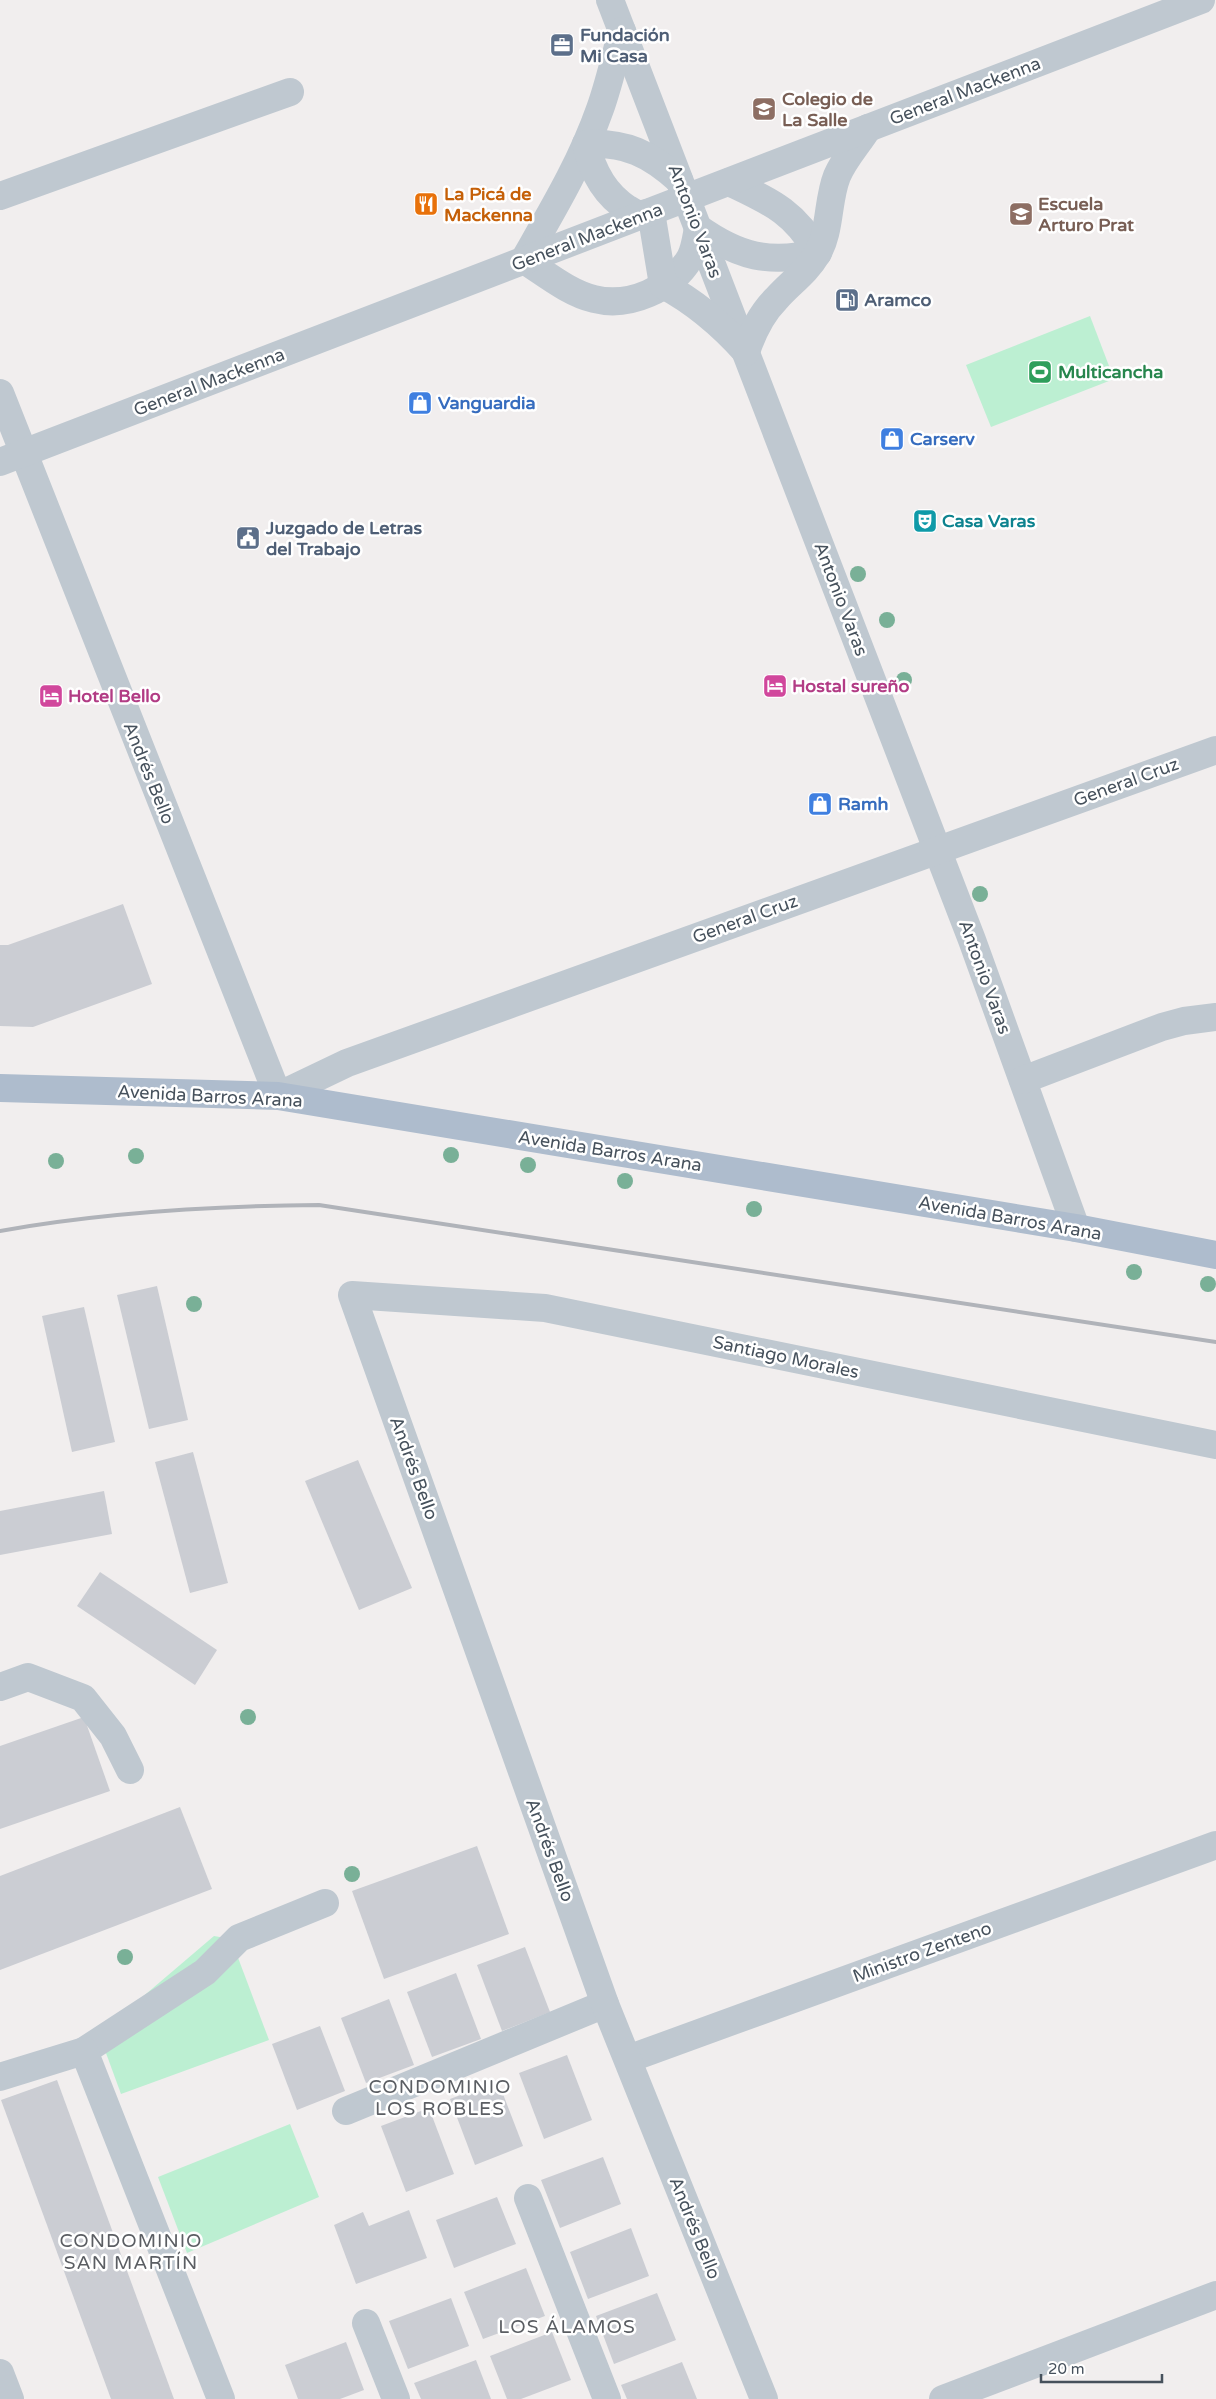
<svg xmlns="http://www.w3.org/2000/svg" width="1216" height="2399" font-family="'Varela Round',sans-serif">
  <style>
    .green { fill: #bcefd2 }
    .building { fill: #cbcdd3 }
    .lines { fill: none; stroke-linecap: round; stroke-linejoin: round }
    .minor { stroke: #bfc8d0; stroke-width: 28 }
    .major { stroke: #aebccd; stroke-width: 28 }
    .rail { stroke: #b0b3b9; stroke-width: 4 }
    .tree { fill: #79b097 }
    .labels { text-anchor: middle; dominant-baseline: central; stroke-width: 5; stroke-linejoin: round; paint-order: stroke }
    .service-label { font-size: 18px; font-weight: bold; fill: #4e5e75; stroke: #fff; text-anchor: start }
    .street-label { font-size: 18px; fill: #46515c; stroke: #fff }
    .education-label { font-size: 18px; font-weight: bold; fill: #785e54; stroke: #fff; text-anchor: start }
    .food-label { font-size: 18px; font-weight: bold; fill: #c56008; stroke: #fff; text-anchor: start }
    .leisure-label { font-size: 18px; font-weight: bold; fill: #27864d; stroke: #fff; text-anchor: start }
    .shop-label { font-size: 18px; font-weight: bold; fill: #366cbe; stroke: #fff; text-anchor: start }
    .culture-label { font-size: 18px; font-weight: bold; fill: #0d838f; stroke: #fff; text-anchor: start }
    .hotel-label { font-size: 18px; font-weight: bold; fill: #b23c85; stroke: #fff; text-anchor: start }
    .neighbourhood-label { font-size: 19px; letter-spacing: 1px; fill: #5b5e63; stroke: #fff }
  </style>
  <rect width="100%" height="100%" fill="#f1eeee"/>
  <g class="green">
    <path d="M1090,316L1114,379L991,427L966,365Z"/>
    <path d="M214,1936L231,1939L269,2040L121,2094L99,2034Z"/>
    <path d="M290,2124L319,2197L187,2253L158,2177Z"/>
  </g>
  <g class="building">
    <path d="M123,904L152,984L33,1027L0,1026V945H8Z"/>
    <path d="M157,1286L188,1420L149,1429L117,1295Z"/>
    <path d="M84,1307L115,1442L72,1452L42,1316Z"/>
    <path d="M193,1452L228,1583L190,1593L155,1462Z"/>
    <path d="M358,1460L412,1588L359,1610L305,1481Z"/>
    <path d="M104,1491L112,1534L0,1555V1511Z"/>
    <path d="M100,1572L217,1650L195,1685L77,1606Z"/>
    <path d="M84,1717L110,1791L0,1829V1746Z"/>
    <path d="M180,1807L212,1889L0,1970V1876Z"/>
    <path d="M477,1846L509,1934L384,1979L352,1891Z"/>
    <path d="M525,1947L550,2012L502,2031L477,1965Z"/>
    <path d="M456,1973L481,2039L432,2057L407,1992Z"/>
    <path d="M389,1999L414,2065L366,2083L341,2018Z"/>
    <path d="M320,2026L345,2091L297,2110L272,2044Z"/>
    <path d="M567,2055L592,2120L544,2139L519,2073Z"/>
    <path d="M57,2080L174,2399H111L1,2100Z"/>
    <path d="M498,2081L523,2146L475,2165L450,2099Z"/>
    <path d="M429,2108L454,2174L406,2192L381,2126Z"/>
    <path d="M603,2157L621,2204L560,2228L541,2180Z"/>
    <path d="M497,2197L516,2244L454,2268L436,2220Z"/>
    <path d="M409,2210L427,2258L356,2284L334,2225L363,2212L369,2226Z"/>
    <path d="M631,2228L649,2276L588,2299L570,2252Z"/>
    <path d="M526,2268L545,2316L483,2339L464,2292Z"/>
    <path d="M657,2293L676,2340L614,2364L596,2316Z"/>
    <path d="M451,2298L469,2346L408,2369L389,2321Z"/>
    <path d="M552,2332L571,2380L521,2399H507L490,2356Z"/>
    <path d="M346,2342L364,2390L340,2399H298L285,2365Z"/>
    <path d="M476,2360L491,2399H421L414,2383Z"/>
    <path d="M682,2362L697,2399H627L621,2385Z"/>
  </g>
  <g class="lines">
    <g class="minor">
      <path d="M610,0L972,940L1076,1228"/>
      <path d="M622,31C615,57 609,84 600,109C581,163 552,211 524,260C546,274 569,293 594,299C629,308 672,289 690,258C695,249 696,238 698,228C739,257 769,264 818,253C794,211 771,202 729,182"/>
      <path d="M679,180C650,154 626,142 586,144C592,170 604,194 628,209C631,210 635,214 639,214C642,214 647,213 651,212L663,285C695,302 721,324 746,352C753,331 761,314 776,299C790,283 806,273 817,254C831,231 827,201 837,176C844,159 858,144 868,128"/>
      <path d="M0,196L290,92"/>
      <path d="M0,393L278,1096L347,1063L1216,750"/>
      <path d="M0,462L1201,0"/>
      <path d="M1023,1080L1162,1027L1184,1021L1216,1017"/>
      <path d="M0,1687L28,1677L83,1698L113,1736L130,1770"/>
      <path d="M84,2051L205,1972L239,1938L325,1903"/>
      <path d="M628,2059L1216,1845"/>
      <path d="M0,2077L84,2051L221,2399"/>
      <path d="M346,2111L605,2004"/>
      <path d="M528,2198L607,2399"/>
      <path d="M366,2323L396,2399"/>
      <path d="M0,2373L10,2399"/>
      <path d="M764,2399L605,2004L352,1295L545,1308L1216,1445"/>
      <path d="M943,2399L1216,2295"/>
    </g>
    <path class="major" d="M0,1088L278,1096L1076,1228L1216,1255"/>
    <path class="rail" d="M0,1231C106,1212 212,1206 319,1205L1216,1342"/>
  </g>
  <g class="tree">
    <circle cx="858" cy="574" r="8"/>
    <circle cx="887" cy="620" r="8"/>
    <circle cx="904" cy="680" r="8"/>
    <circle cx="980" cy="894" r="8"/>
    <circle cx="451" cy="1155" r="8"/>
    <circle cx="136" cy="1156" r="8"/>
    <circle cx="56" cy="1161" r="8"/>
    <circle cx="528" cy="1165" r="8"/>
    <circle cx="625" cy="1181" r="8"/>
    <circle cx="754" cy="1209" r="8"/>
    <circle cx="1134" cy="1272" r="8"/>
    <circle cx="1208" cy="1284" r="8"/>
    <circle cx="194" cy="1304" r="8"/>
    <circle cx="248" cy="1717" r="8"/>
    <circle cx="352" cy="1874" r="8"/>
    <circle cx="125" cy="1957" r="8"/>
  </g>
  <defs>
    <symbol id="office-square" viewBox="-11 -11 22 22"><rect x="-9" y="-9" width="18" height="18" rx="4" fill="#5c6f8a" stroke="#fff"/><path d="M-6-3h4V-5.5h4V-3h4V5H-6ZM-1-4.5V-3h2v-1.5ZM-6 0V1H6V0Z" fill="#fff"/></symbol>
    <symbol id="school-square" viewBox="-11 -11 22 22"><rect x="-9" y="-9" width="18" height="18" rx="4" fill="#8d6e63" stroke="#fff"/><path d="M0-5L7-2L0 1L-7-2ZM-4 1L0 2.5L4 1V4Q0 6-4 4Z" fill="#fff"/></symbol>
    <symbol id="restaurant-square" viewBox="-11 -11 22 22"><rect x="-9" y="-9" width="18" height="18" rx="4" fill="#e8710a" stroke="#fff"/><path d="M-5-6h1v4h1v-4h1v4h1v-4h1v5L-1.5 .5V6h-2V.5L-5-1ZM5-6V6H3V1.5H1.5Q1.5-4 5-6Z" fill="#fff"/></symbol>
    <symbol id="fuel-square" viewBox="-11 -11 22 22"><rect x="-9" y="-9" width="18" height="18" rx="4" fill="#5c6f8a" stroke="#fff"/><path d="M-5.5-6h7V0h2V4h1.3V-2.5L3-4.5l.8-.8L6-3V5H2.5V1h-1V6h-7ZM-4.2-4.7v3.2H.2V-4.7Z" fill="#fff"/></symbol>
    <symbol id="stadium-square" viewBox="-11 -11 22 22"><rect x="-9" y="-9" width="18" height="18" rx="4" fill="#2e9e5b" stroke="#fff"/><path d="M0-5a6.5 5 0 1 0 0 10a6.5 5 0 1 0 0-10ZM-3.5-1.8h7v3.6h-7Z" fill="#fff"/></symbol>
    <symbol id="shop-square" viewBox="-11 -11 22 22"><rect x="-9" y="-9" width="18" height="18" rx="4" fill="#3f7fe0" stroke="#fff"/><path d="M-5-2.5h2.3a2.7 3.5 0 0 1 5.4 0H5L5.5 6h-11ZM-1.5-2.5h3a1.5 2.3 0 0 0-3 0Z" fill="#fff"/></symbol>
    <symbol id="theatre-square" viewBox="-11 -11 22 22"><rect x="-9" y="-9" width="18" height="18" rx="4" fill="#0f9aa8" stroke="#fff"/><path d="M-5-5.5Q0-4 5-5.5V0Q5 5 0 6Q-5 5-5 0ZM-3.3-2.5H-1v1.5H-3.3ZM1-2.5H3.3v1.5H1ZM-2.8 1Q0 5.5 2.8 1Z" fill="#fff"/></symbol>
    <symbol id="civic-square" viewBox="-11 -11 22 22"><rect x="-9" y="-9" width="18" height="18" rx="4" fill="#5c6f8a" stroke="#fff"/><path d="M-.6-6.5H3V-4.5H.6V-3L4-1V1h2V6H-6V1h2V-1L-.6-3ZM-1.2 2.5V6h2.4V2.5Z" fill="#fff"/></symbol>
    <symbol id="hotel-square" viewBox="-11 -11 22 22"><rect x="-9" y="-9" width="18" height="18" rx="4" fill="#d1479c" stroke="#fff"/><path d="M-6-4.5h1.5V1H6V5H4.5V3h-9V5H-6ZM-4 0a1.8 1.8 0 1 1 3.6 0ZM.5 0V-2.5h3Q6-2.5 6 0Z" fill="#fff"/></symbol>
  </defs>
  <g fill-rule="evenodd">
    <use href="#office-square" x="548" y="31" width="28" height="28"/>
    <use href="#school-square" x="750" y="95" width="28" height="28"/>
    <use href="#restaurant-square" x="412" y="190" width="28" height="28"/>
    <use href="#school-square" x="1007" y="200" width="28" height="28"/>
    <use href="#fuel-square" x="833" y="286" width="28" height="28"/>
    <use href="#stadium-square" x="1026" y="358" width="28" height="28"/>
    <use href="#shop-square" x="406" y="389" width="28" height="28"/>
    <use href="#shop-square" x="878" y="425" width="28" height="28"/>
    <use href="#theatre-square" x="911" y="507" width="28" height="28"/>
    <use href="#civic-square" x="234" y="524" width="28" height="28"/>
    <use href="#hotel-square" x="761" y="672" width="28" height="28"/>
    <use href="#hotel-square" x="37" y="682" width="28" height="28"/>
    <use href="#shop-square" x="806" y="790" width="28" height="28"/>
  </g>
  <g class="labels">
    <g class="service-label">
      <text x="580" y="35">Fundación<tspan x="580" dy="21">Mi Casa</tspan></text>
      <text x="864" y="300">Aramco</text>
      <text x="266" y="528">Juzgado de Letras<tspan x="266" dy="21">del Trabajo</tspan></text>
    </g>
    <g class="street-label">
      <text transform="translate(965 91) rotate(-21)">General Mackenna</text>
      <text transform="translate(695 221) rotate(69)">Antonio Varas</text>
      <text transform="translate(587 237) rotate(-21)">General Mackenna</text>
      <text transform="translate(209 382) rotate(-21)">General Mackenna</text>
      <text transform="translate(841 599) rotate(69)">Antonio Varas</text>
      <text transform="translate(149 773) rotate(68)">Andrés Bello</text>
      <text transform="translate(1126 782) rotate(-20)">General Cruz</text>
      <text transform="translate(745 919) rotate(-20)">General Cruz</text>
      <text transform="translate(985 977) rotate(70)">Antonio Varas</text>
      <text transform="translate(210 1096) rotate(3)">Avenida Barros Arana</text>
      <text transform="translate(610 1151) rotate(9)">Avenida Barros Arana</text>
      <text transform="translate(1010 1218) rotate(10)">Avenida Barros Arana</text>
      <text transform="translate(786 1357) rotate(12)">Santiago Morales</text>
      <text transform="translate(414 1468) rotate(70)">Andrés Bello</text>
      <text transform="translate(550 1850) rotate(70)">Andrés Bello</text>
      <text transform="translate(922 1952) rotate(-20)">Ministro Zenteno</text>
      <text transform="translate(695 2228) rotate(68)">Andrés Bello</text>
    </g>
    <g class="education-label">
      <text x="782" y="99">Colegio de<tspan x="782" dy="21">La Salle</tspan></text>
      <text x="1038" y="204">Escuela<tspan x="1038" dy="21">Arturo Prat</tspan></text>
    </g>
    <g class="food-label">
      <text x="444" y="194">La Picá de<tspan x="444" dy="21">Mackenna</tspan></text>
    </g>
    <g class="leisure-label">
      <text x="1058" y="372">Multicancha</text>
    </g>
    <g class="shop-label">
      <text x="438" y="403">Vanguardia</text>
      <text x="910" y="439">Carserv</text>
      <text x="838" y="804">Ramh</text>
    </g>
    <g class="culture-label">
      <text x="942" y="521">Casa Varas</text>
    </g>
    <g class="hotel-label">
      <text x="792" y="686">Hostal sureño</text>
      <text x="68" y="696">Hotel Bello</text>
    </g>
    <g class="neighbourhood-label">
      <text x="440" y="2087">CONDOMINIO<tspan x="440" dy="22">LOS ROBLES</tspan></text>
      <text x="131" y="2241">CONDOMINIO<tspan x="131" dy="22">SAN MARTÍN</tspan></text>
      <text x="567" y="2327">LOS ÁLAMOS</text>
    </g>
  </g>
  <path d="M1041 2374v8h121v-8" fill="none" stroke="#46515c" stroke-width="2.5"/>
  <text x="1048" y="2374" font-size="15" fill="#46515c" stroke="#ffffff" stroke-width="4" paint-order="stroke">20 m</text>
</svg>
